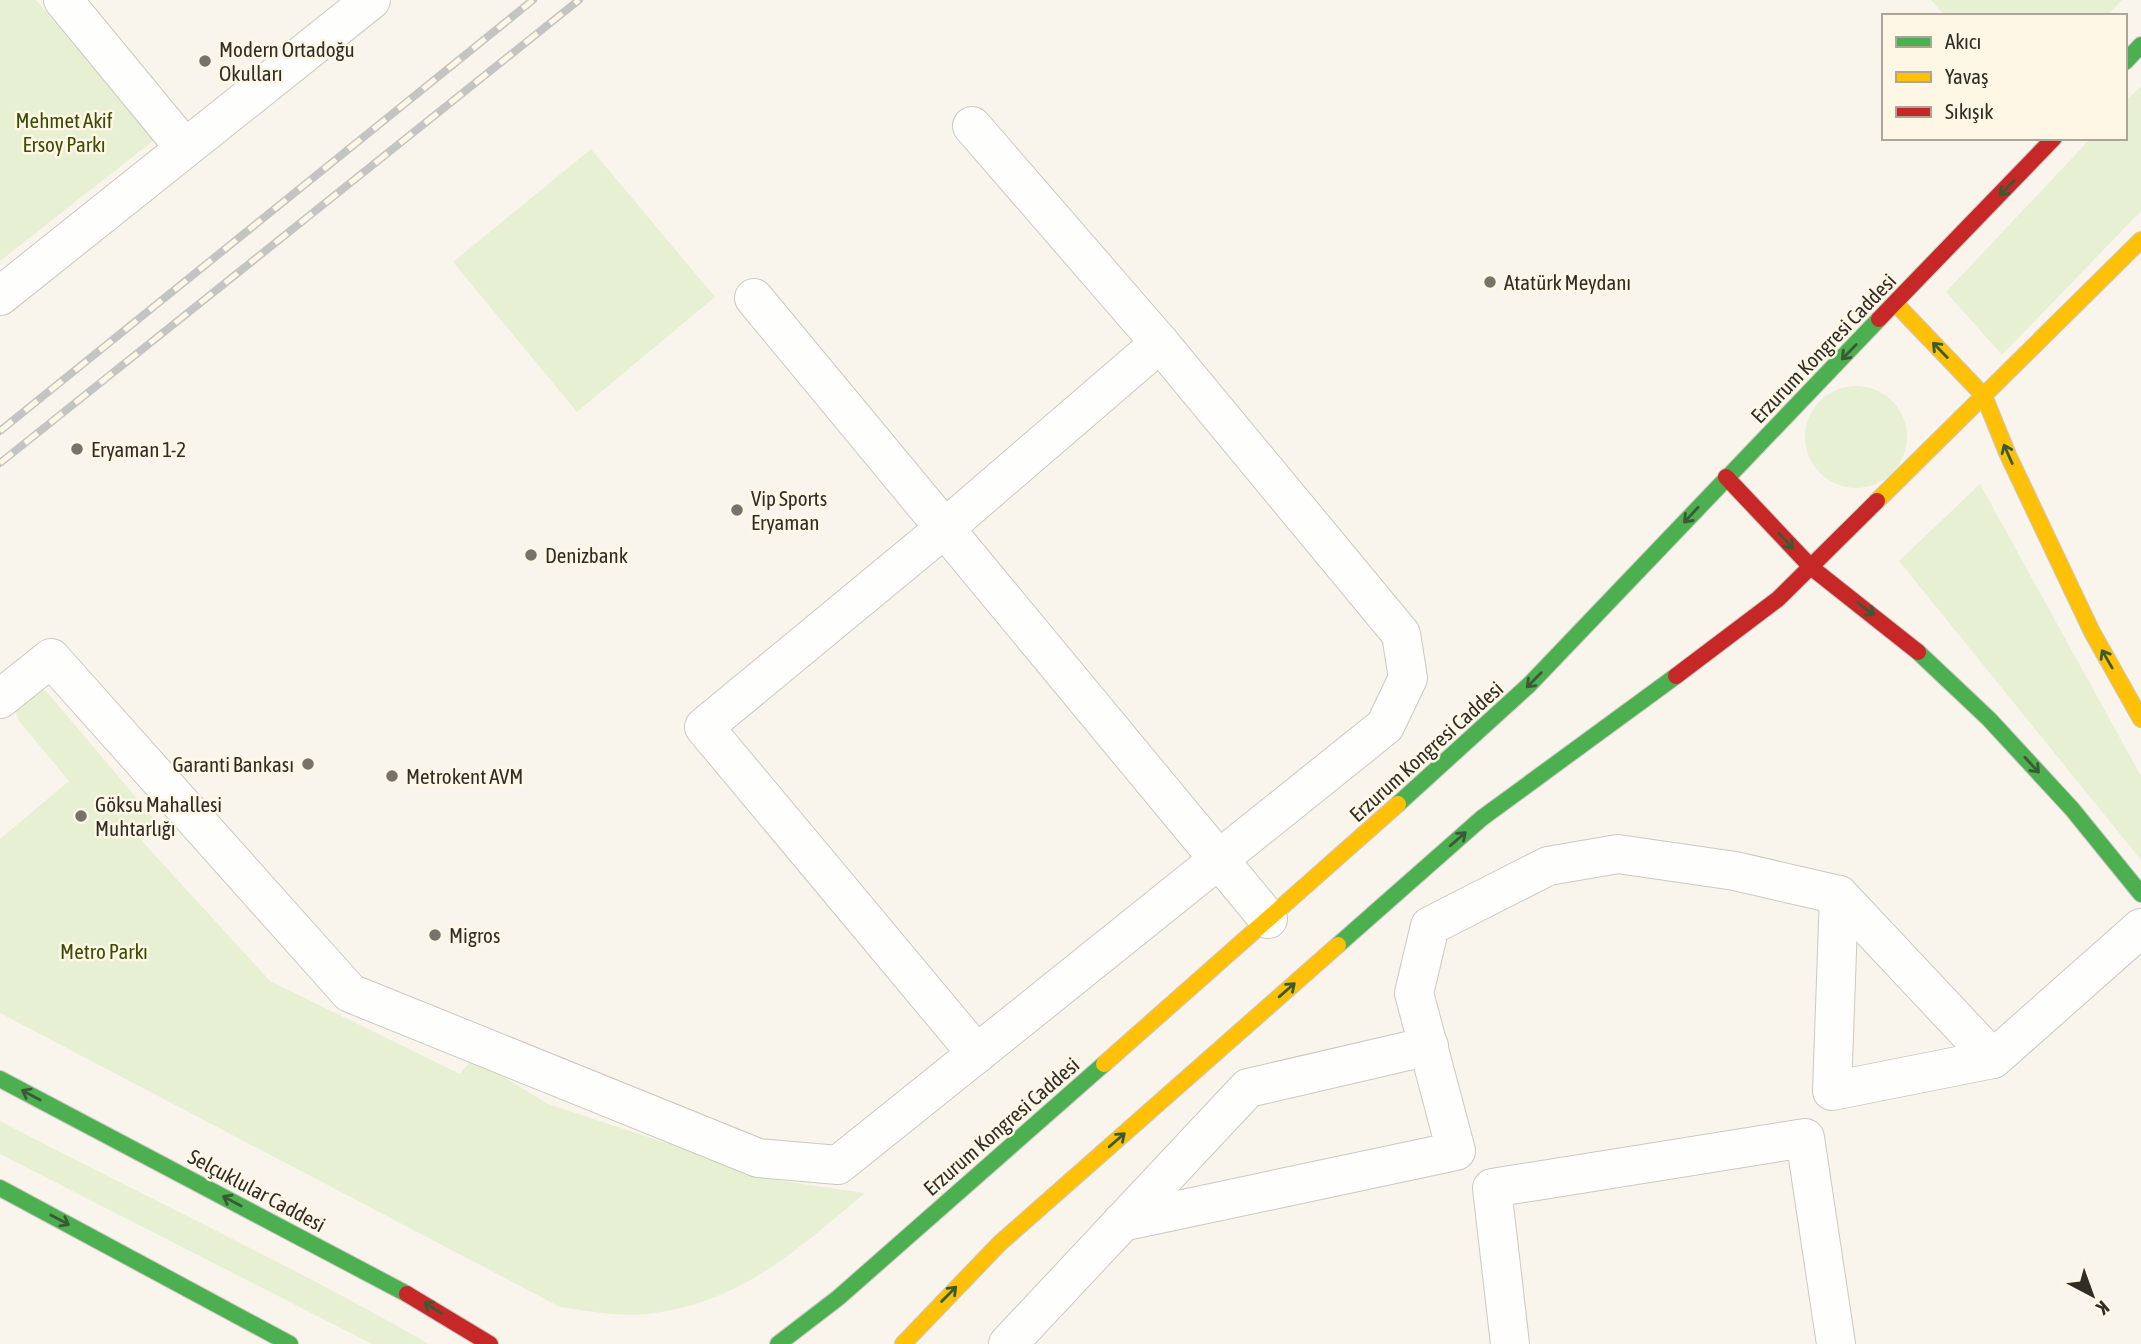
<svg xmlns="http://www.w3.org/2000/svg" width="2141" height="1344" font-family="'Asap Condensed',sans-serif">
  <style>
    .green { fill: #e8f0d3 }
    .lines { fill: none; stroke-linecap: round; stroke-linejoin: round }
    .street-casing { stroke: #ccc8c2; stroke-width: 40 }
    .fast-casing { stroke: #ccc8c2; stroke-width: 18 }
    .slow-casing { stroke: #ccc8c2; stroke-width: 18 }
    .jam-casing { stroke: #ccc8c2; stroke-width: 18 }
    .street { stroke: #fefefc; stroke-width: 38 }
    .fast { stroke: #4caf50; stroke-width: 16 }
    .slow { stroke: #ffc107; stroke-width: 16 }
    .jam { stroke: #c62828; stroke-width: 16 }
    .rail-casing { stroke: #c4c4c2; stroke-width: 8 }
    .rail { stroke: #fff7e6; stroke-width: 5; stroke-dasharray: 16; stroke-linecap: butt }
    .oneway { stroke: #3a5a35 }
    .poi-dot { fill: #76736b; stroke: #fff7e6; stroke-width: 2.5 }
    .labels { text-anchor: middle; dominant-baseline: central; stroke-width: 5; stroke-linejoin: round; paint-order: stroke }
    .poi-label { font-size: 21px; fill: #302d26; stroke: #fff7e6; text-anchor: start }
    .park-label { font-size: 21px; fill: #3a4d04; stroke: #fff7e6 }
    .street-label { font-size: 21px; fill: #302d26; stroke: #fff7e6 }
  </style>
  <rect width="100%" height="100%" fill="#f9f5ec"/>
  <g class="green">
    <path d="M0,0H36L154,140L0,261Z"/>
    <path d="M1931,0H2122L2107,16H1945Z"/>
    <path d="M2141,86V211L2002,355L1946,292L2091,138H2125V102Z"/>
    <path d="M591,149L715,297L577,412L453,262Z"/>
    <circle cx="1856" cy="437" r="51"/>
    <path d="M1980,484L2141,776V860L1899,561Z"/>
    <path d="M39,688L47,692L156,821L142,841L270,981L460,1074L473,1058L548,1104L782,1181L865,1193C797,1250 738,1305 646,1314C618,1317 588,1311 560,1307L0,1013V839L69,781L19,721L15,709Z"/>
    <path d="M0,1121C143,1196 290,1264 429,1344H372L0,1154Z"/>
  </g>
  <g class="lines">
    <defs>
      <g id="street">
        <path d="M63,0L184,147"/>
        <path d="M0,296L371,0"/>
        <path d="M754,298L1268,919"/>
        <path d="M0,699L51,658L350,993L758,1158L838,1165L1385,726L1408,678L1401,634L1160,343L972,126"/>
        <path d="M1839,895L1832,1091L1993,1059L2141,928"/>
        <path d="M977,1054L704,727L945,528L1160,343"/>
        <path d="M1122,1222L1456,1151L1414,993L1430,926L1548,866L1618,854L1735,871L1839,895L1993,1059"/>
        <path d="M1008,1344L1248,1088L1429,1046"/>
        <path d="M1510,1344L1492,1188L1805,1138L1836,1344"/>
      </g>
      <g id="fast">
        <path d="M2125,62L2141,45"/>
        <path d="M1918,652L1989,719L2072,809L2141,894"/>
        <path d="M1398,804L1529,685L1879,319"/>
        <path d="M1338,945L1482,818L1676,676"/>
        <path d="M0,1079L407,1294"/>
        <path d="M0,1188L290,1344"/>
        <path d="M778,1344L838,1298L1104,1064"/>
      </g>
      <g id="slow">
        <path d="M1896,304L1984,396L2008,455L2092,632L2141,719"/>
        <path d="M1877,501L2141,240"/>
        <path d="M1104,1064L1398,804"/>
        <path d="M903,1344L1000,1243L1338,945"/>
      </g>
      <g id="jam">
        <path d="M1879,319L2054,138"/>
        <path d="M1726,477L1812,568L1918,652"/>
        <path d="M1676,676L1778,599L1877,501"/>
        <path d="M407,1294L490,1344"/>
      </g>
    </defs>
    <use href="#street" class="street-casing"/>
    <use href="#fast" class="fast-casing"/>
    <use href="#slow" class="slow-casing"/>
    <use href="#jam" class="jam-casing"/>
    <use href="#street" class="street"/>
    <use href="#fast" class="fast"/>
    <use href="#slow" class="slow"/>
    <use href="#jam" class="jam"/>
    <defs>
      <g id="rail">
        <path d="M0,431L533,0"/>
        <path d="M0,463L579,0"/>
      </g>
    </defs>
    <use href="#rail" class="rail-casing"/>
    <use href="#rail" class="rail"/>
  </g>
  <defs><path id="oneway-shaft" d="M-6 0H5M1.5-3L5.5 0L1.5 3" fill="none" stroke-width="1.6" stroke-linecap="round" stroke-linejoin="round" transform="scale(1.75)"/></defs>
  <g class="oneway">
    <use href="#oneway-shaft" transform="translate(2007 188) rotate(134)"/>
    <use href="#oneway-shaft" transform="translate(1940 350) rotate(-134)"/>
    <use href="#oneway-shaft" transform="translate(1849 352) rotate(134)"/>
    <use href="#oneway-shaft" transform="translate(2008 454) rotate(-114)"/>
    <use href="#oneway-shaft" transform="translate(1691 515) rotate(133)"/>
    <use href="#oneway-shaft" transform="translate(1786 541) rotate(47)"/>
    <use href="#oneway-shaft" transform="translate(1866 609) rotate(37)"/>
    <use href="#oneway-shaft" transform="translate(2107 659) rotate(-120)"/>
    <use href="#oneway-shaft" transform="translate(1534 680) rotate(135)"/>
    <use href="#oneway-shaft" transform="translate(2032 765) rotate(47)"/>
    <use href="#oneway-shaft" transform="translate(1458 839) rotate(-41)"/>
    <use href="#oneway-shaft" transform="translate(1287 990) rotate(-41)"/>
    <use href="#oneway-shaft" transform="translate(31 1095) rotate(-152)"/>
    <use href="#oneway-shaft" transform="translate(1117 1140) rotate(-41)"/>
    <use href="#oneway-shaft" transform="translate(232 1201) rotate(-152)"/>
    <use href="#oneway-shaft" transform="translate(60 1220) rotate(28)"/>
    <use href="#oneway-shaft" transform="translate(949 1294) rotate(-45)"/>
    <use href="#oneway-shaft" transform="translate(433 1308) rotate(-148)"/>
  </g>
  <g class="poi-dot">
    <circle cx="205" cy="61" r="7"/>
    <circle cx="1490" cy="282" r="7"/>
    <circle cx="77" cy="449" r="7"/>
    <circle cx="737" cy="510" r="7"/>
    <circle cx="531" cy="555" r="7"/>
    <circle cx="308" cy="764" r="7"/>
    <circle cx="392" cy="776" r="7"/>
    <circle cx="81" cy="816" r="7"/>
    <circle cx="435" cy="935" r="7"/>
  </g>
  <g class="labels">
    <g class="poi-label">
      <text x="219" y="49">Modern Ortadoğu<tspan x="219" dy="24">Okulları</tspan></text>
      <text x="1504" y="282">Atatürk Meydanı</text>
      <text x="91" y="449">Eryaman 1-2</text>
      <text x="751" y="498">Vip Sports<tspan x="751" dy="24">Eryaman</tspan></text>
      <text x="545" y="555">Denizbank</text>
      <text x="294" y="764" text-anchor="end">Garanti Bankası</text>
      <text x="406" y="776">Metrokent AVM</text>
      <text x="95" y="804">Göksu Mahallesi<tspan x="95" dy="24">Muhtarlığı</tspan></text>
      <text x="449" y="935">Migros</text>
    </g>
    <g class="park-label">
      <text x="64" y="120">Mehmet Akif<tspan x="64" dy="24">Ersoy Parkı</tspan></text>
      <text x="104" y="951">Metro Parkı</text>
    </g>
    <g class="street-label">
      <text transform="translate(1823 348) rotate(-46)">Erzurum Kongresi Caddesi</text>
      <text transform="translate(1426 751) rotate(-42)">Erzurum Kongresi Caddesi</text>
      <text transform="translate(1001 1126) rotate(-41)">Erzurum Kongresi Caddesi</text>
      <text transform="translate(257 1190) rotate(28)">Selçuklular Caddesi</text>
    </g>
  </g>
  <rect x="1882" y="14" width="245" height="126" fill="#fff7e6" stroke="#aca699" stroke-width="2"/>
  <rect x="1896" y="37" width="35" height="10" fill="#4caf50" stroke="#aca699" stroke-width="2"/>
  <text x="1945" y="49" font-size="21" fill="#302d26">Akıcı</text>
  <rect x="1896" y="72" width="35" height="10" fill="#ffc107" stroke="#aca699" stroke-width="2"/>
  <text x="1945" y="84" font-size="21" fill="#302d26">Yavaş</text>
  <rect x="1896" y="107" width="35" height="10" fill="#c62828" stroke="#aca699" stroke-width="2"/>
  <text x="1945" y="119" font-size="21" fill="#302d26">Sıkışık</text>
  <g transform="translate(2092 1295) rotate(139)" stroke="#fff7e6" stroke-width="5" paint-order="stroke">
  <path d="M0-5L12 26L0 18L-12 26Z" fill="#302d26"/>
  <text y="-10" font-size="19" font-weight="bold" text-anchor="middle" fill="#302d26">K</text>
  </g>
</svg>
